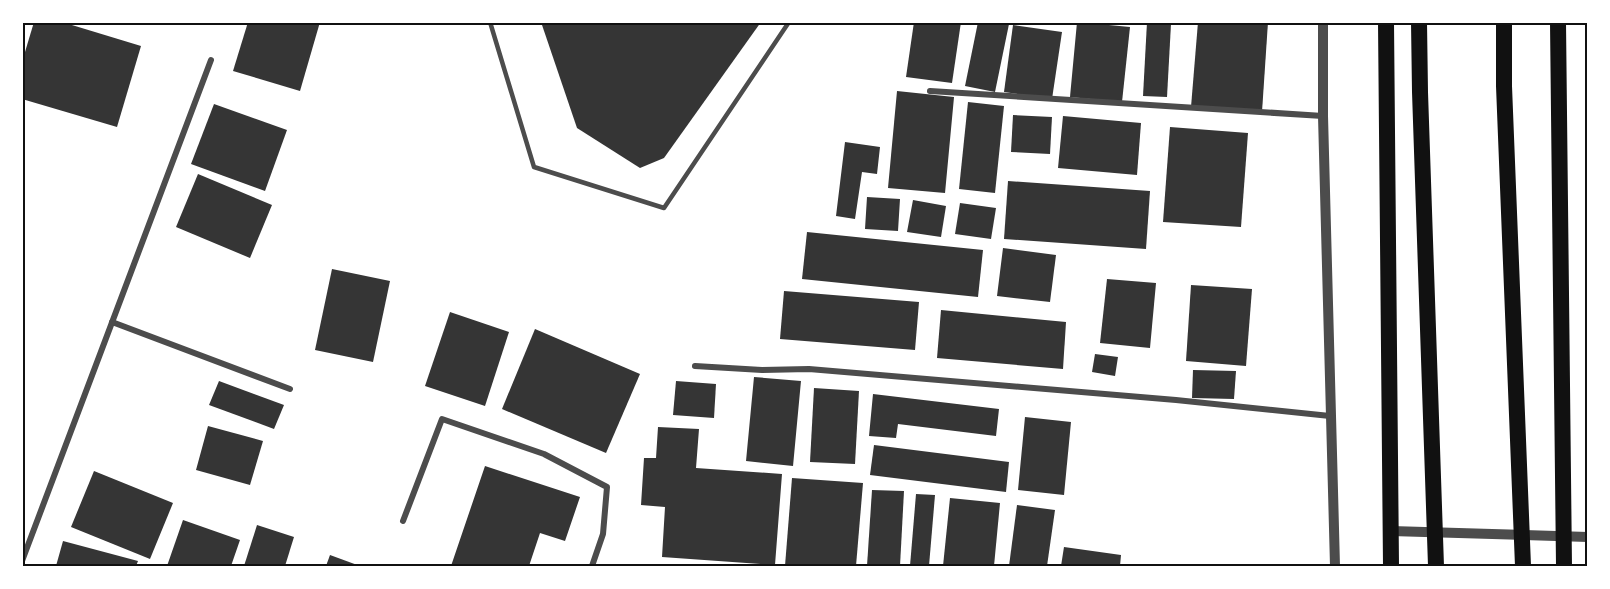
<svg xmlns="http://www.w3.org/2000/svg" width="1610" height="589" font-family="'Alegreya Sans',sans-serif">
  <style>
    .building { fill: #353535 }
    .lines { fill: none; stroke-linecap: round; stroke-linejoin: round }
    .service { stroke: #4c4c4c; stroke-width: 4.5 }
    .minor { stroke: #4c4c4c; stroke-width: 6 }
    .tertiary { stroke: #4c4c4c; stroke-width: 10 }
    .trunk { stroke: #111; stroke-width: 16 }
    .neatline { fill: none; stroke: #111; stroke-width: 2 }
  </style>
  <rect width="100%" height="100%" fill="#fff"/>
  <g class="building">
    <path d="M34,22H62L141,46L117,127L22,99V62Z"/>
    <path d="M248,22H320L300,91L233,71Z"/>
    <path d="M541,22H761L664,158L640,168L577,128Z"/>
    <path d="M914,22H961L952,83L906,77Z"/>
    <path d="M978,22L1009,24L995,92L965,86Z"/>
    <path d="M1077,22L1130,27L1122,102L1070,97Z"/>
    <path d="M1147,22L1171,24L1167,97L1143,96Z"/>
    <path d="M1198,22H1268L1262,112L1191,107Z"/>
    <path d="M1013,25L1062,32L1052,99L1004,92Z"/>
    <path d="M897,91L954,97L945,193L888,188Z"/>
    <path d="M968,102L1004,106L995,193L959,189Z"/>
    <path d="M214,104L287,130L265,191L191,164Z"/>
    <path d="M1013,115L1052,117L1050,154L1011,152Z"/>
    <path d="M1063,116L1141,123L1137,175L1058,168Z"/>
    <path d="M1170,127L1248,133L1241,227L1163,222Z"/>
    <path d="M845,142L880,147L877,174L862,172L855,219L836,216Z"/>
    <path d="M198,174L272,205L250,258L176,227Z"/>
    <path d="M1008,181L1150,191L1146,249L1004,239Z"/>
    <path d="M867,197L900,199L898,231L865,229Z"/>
    <path d="M913,200L946,206L941,237L907,232Z"/>
    <path d="M960,203L996,208L991,239L955,234Z"/>
    <path d="M807,232L983,250L978,297L802,279Z"/>
    <path d="M1003,248L1056,255L1050,302L997,296Z"/>
    <path d="M332,269L390,281L373,362L315,350Z"/>
    <path d="M1107,279L1156,283L1150,348L1100,343Z"/>
    <path d="M1191,285L1252,289L1246,366L1186,361Z"/>
    <path d="M784,291L919,302L915,350L780,339Z"/>
    <path d="M941,310L1066,322L1063,369L937,358Z"/>
    <path d="M450,312L509,332L485,406L425,386Z"/>
    <path d="M535,329L640,374L606,453L502,409Z"/>
    <path d="M1095,354L1118,357L1115,376L1092,372Z"/>
    <path d="M1193,370L1236,371L1234,399L1192,398Z"/>
    <path d="M754,377L801,381L793,466L746,461Z"/>
    <path d="M219,381L284,405L274,429L209,405Z"/>
    <path d="M676,381L716,384L714,418L673,415Z"/>
    <path d="M814,388L859,391L855,464L810,462Z"/>
    <path d="M873,394L999,409L996,436L898,424L896,438L869,436Z"/>
    <path d="M1025,417L1071,422L1064,495L1018,490Z"/>
    <path d="M208,426L263,441L250,485L196,470Z"/>
    <path d="M658,427L699,429L696,468L782,474L775,565L662,557L665,507L641,505L644,458H656Z"/>
    <path d="M874,445L1009,462L1006,492L870,475Z"/>
    <path d="M485,466L580,497L565,541L540,533L529,566H451Z"/>
    <path d="M94,471L173,503L150,559L71,527Z"/>
    <path d="M792,478L863,483L856,566H785Z"/>
    <path d="M872,490L904,491L900,566H867Z"/>
    <path d="M916,494L935,495L929,566H910Z"/>
    <path d="M950,498L1000,503L994,566H943Z"/>
    <path d="M1017,505L1055,510L1047,566H1009Z"/>
    <path d="M183,520L240,540L231,566H167Z"/>
    <path d="M257,525L294,537L285,566H244Z"/>
    <path d="M63,541L138,561L136,566H56Z"/>
    <path d="M1064,547L1121,555L1120,566H1061Z"/>
    <path d="M330,555L360,566H326Z"/>
  </g>
  <g class="lines">
    <path class="service" d="M490,22L534,167L664,208L789,22"/>
    <g class="minor">
      <path d="M930,91L1323,116"/>
      <path d="M112,322L290,389"/>
      <path d="M695,366L762,370L809,369L1176,400L1330,416"/>
      <path d="M403,521L442,419L544,454L607,487L603,534L592,566"/>
      <path d="M22,561L211,60"/>
    </g>
    <g class="tertiary">
      <path d="M1323,22V116L1335,566"/>
      <path d="M1391,531L1588,537"/>
    </g>
    <g class="trunk">
      <path d="M1386,22L1391,566"/>
      <path d="M1419,22L1420,92L1436,566"/>
      <path d="M1504,22V86L1523,566"/>
      <path d="M1558,22L1564,566"/>
    </g>
  </g>
  <rect width="1610" height="589" fill="none" stroke="#ffffff" stroke-width="48"/>
  <rect x="24" y="24" width="1562" height="541" class="neatline"/>
</svg>
